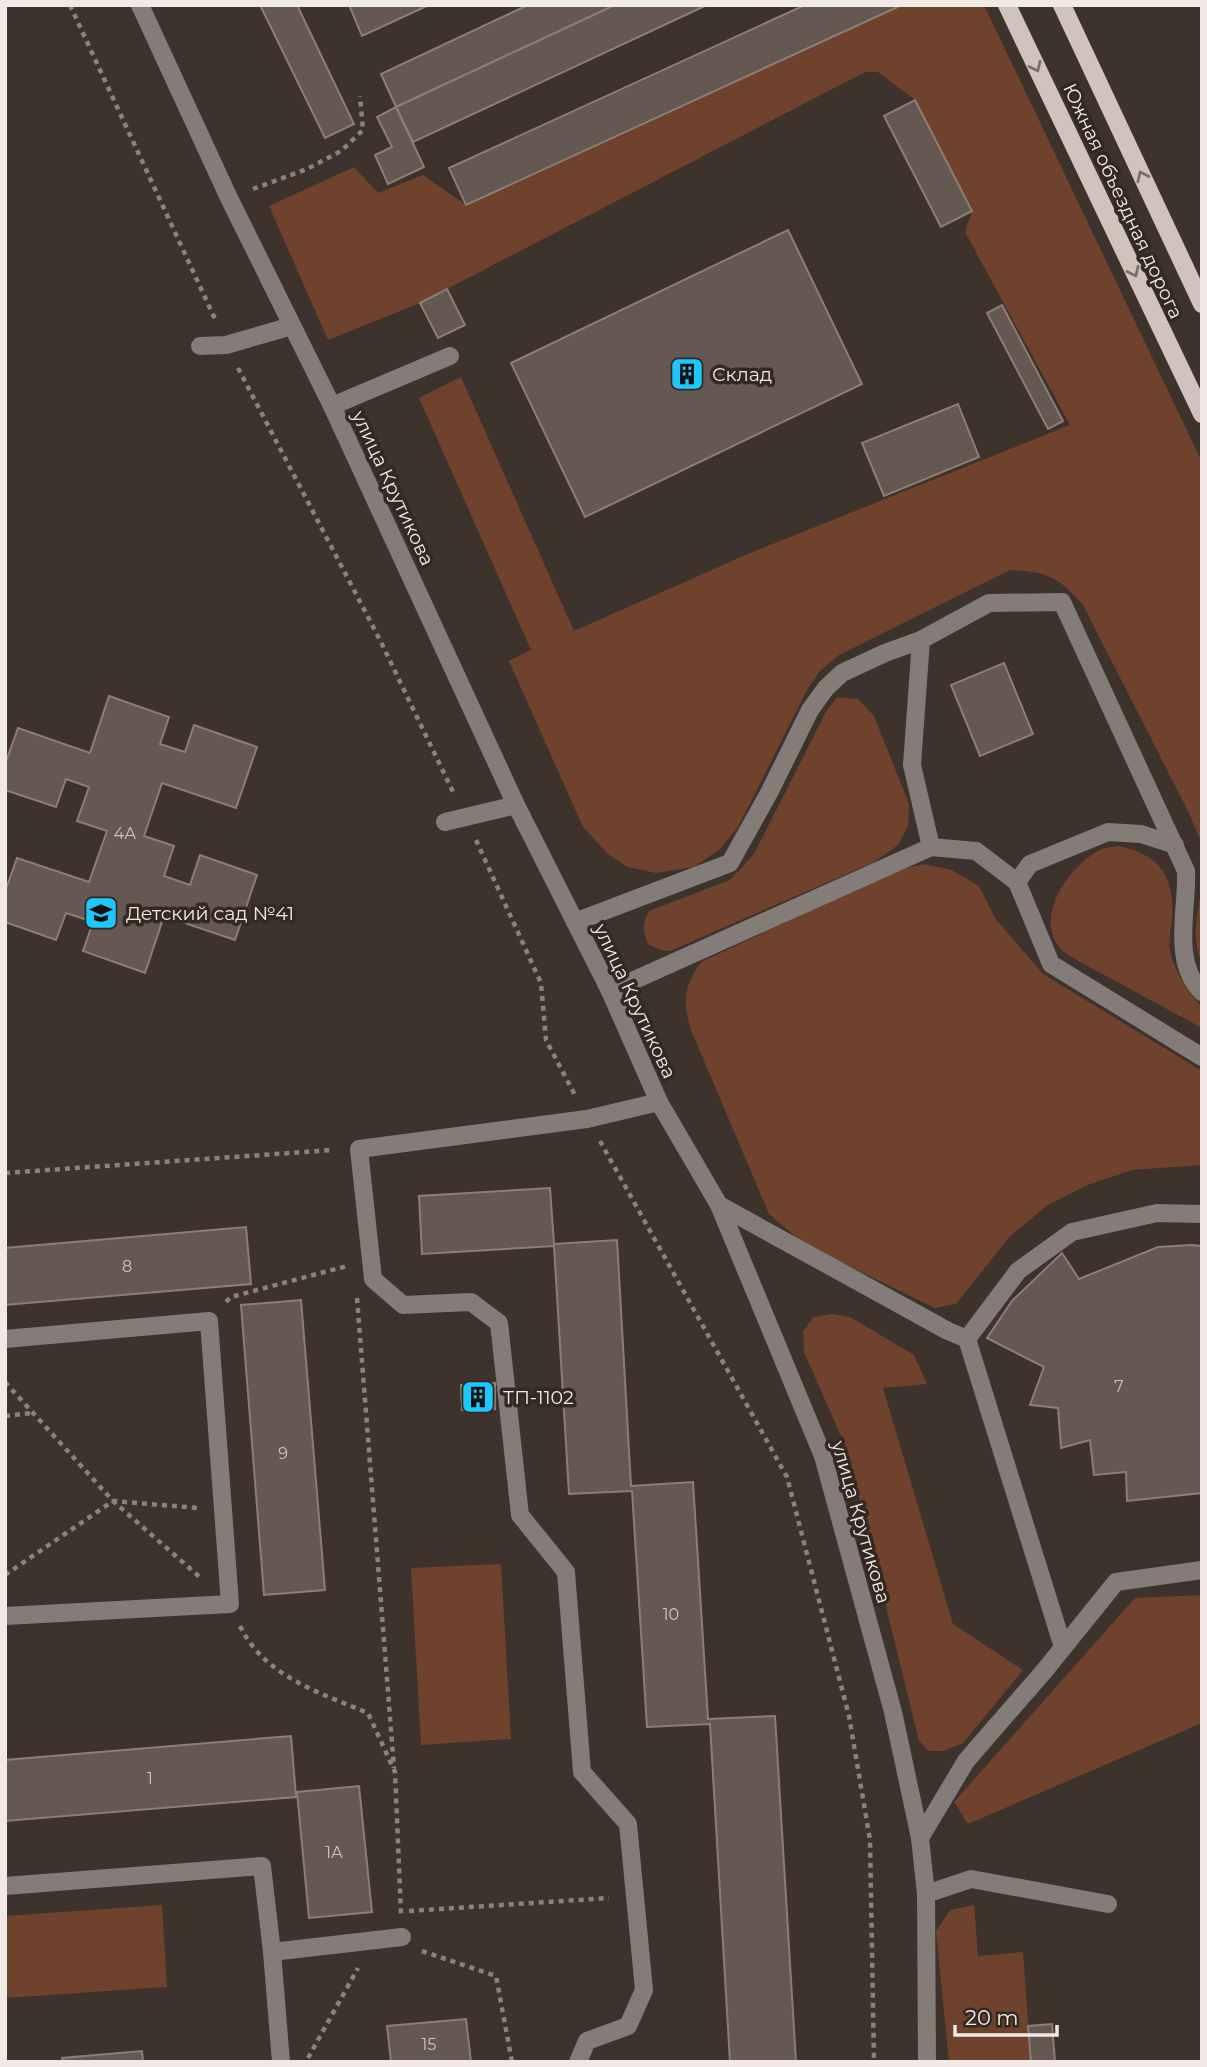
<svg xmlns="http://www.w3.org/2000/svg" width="1207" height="2067" font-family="Montserrat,sans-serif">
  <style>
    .green { fill: #6e422d }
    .building { fill: #655751; stroke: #8c7d77; stroke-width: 2 }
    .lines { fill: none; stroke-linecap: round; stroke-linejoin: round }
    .path { stroke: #8c827d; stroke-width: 4.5; stroke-dasharray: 5 5; stroke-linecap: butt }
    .minor { stroke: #837c79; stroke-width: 18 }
    .major { stroke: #d0c3bd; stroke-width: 18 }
    .oneway { stroke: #7a6e68 }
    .labels { text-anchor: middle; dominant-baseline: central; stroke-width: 7; stroke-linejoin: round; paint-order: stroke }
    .number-label { font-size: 16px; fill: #cec4c0 }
    .street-label { font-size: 19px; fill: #f1e9e5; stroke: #342823 }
    .poi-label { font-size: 19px; fill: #f1e9e5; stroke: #342823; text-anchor: start }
  </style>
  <rect width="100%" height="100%" fill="#3e322c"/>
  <g class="green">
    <path d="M902,5H984L1202,462V851L1201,841L1188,811L1083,605C1058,576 1047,572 1010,570L839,655L819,672L807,690L738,827L720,849L694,867L656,873L628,867L608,854L583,827L509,661L531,650L419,398L461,377L574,631L750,553L1070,425L965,232L972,211L915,100L878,72H865L420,303L328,340L269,206L354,167L378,193L423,175L466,205Z"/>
    <path d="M837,697L858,699L874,716L909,804L908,826L898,845L874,862L670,951L661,950L648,944C643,931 642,923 649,911L730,880L754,854L826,712Z"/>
    <path d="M1118,846C1160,854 1175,877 1172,918C1171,929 1168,941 1170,951C1175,972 1187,991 1202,1007V1028L1073,958C1069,955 1063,952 1060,948C1033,916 1071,863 1102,849C1107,847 1113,847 1118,846Z"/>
    <path d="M925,864L952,870L979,886L995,918L1043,974L1202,1071V1165L1132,1170L1087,1185L1048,1205L1010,1236L956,1304L935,1308L826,1255L795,1236L769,1214L691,1030C682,1002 684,985 701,962L897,870Z"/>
    <path d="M1202,883V963C1190,938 1199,910 1202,883Z"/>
    <path d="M833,1314L850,1317L914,1355L927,1384L883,1388L953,1624L1023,1670L963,1743L943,1751H929L919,1741L848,1452L804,1352L803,1332L813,1317Z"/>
    <path d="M501,1564L511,1739L421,1745L411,1568Z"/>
    <path d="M1202,1595V1723L968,1824L954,1802L1135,1598Z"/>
    <path d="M162,1905L167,1987L5,1998V1916Z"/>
    <path d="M974,1905L978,1956L1023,1952L1031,2062H949L936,1931L950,1910Z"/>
  </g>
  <g class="building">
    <path d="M260,5H297L354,124L325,138Z"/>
    <path d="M349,5H429L362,36Z"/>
    <path d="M528,5H615L396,107L381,74Z"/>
    <path d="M615,5H707L413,142L396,107Z"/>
    <path d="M805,5H902L466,205L449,168Z"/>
    <path d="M915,100L972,211L941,227L884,116Z"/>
    <path d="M396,107L424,167L388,184L375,155L392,147L377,117Z"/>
    <path d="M788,230L862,384L585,517L511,363Z"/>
    <path d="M447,289L465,325L438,338L420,303Z"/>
    <path d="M1002,305L1063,421L1048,429L987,313Z"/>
    <path d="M958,404L979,457L884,496L862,443Z"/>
    <path d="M1004,663L1033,734L980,756L951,685Z"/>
    <path d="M109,696L169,717L160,744L185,752L194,725L257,747L236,808L162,783L144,836L174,846L164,876L190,885L200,855L257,875L235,940L164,916L145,973L83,951L93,922L66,913L56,940L5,922V892L17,858L89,882L107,831L77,821L89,787L66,779L56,807L5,790V764L18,728L90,753Z"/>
    <path d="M550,1188L554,1244L617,1240L631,1486L693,1482L708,1719L775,1716L796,2062H730L710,1724L647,1727L632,1491L569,1494L554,1246L422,1254L419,1196Z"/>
    <path d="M246,1227L251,1284L5,1305V1248Z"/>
    <path d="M1191,1245L1202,1246V1493L1127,1501L1126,1472L1094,1475L1090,1440L1061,1448L1058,1408L1030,1405L1044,1367L987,1338L1012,1301L1062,1253L1079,1279L1158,1247Z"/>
    <path d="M301,1300L325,1590L264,1595L241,1305Z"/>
    <path d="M495,1383V1409L462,1410L461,1385Z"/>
    <path d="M291,1736L296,1797L5,1821V1760Z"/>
    <path d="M359,1786L372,1912L309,1918L297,1792Z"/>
    <path d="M466,2019L471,2062H391L387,2026Z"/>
    <path d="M1052,2024L1055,2062H1031L1028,2026Z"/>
    <path d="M142,2051L143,2062H63L62,2058Z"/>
  </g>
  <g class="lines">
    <g class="path">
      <path d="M70,5L215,319"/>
      <path d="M253,189L307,169L341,151L363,130L360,96"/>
      <path d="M238,368L380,640L454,794"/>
      <path d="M476,840L541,983L546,1040L576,1097"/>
      <path d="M600,1141L787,1477L849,1716L870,1840L874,2062"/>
      <path d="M5,1173L333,1150"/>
      <path d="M357,1298L394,1768"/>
      <path d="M226,1302L231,1297L347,1266"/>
      <path d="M5,1382L113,1501L202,1579"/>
      <path d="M5,1416L32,1413"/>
      <path d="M5,1575L113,1501L198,1508"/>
      <path d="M240,1626C264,1676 320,1693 368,1713L395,1772L401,1914"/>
      <path d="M409,1911L609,1898"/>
      <path d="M422,1951L496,1976L512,2062"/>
      <path d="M308,2058L358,1968"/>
    </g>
    <g class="minor">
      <path d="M140,5L229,198L332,406L516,805L610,991L659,1102L719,1205L823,1456L893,1712L920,1838L926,1894L927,2062"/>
      <path d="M200,346L226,345L292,326"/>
      <path d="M332,406L450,356"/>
      <path d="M445,822L516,805"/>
      <path d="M1017,882L1030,864L1108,832L1141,834L1175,845"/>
      <path d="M575,922L730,863L770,791L810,710L826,688L842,673L885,653L921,640"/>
      <path d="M610,991L931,847"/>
      <path d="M1202,992C1171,962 1188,908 1186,871L1062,602L989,603L921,640L912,765L931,847L976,851L1017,882L1051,964L1202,1057"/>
      <path d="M719,1205L948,1331L967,1339L1063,1647"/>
      <path d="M5,1339L209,1321L230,1604L5,1616"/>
      <path d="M967,1339L1018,1271L1072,1232L1157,1213L1202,1214"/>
      <path d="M920,1838L966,1761L1045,1670L1116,1582L1202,1570"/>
      <path d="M5,1886L262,1866L272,1952L281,2062"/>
      <path d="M926,1894L971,1879L1108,1904"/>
      <path d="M272,1952L402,1937"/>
      <path d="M578,2062L587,2041L628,2026L644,1990L628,1824L582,1772L566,1572L520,1515L499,1323L471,1302L403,1305L373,1279L359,1149L587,1119L659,1102"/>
    </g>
    <g class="major">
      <path d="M1007,5L1202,414"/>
      <path d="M1062,5L1202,304"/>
    </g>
  </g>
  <defs><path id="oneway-chevron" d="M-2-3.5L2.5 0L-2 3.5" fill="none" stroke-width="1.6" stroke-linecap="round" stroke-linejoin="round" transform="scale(1.75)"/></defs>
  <g class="oneway">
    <use href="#oneway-chevron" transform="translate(1036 67) rotate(65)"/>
    <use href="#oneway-chevron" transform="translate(1142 176) rotate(-115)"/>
    <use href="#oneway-chevron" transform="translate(1134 272) rotate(65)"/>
  </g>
  <defs>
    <symbol id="building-square" viewBox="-11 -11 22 22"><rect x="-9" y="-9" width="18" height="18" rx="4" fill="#1dc9fc" stroke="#342823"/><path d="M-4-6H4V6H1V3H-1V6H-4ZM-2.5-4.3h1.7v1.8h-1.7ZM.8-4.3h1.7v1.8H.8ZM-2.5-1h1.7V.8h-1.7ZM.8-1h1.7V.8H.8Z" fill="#111"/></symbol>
    <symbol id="school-square" viewBox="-11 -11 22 22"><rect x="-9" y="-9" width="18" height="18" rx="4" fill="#1dc9fc" stroke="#342823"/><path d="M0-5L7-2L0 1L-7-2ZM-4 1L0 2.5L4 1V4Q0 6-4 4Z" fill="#111"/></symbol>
  </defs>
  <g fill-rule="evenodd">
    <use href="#building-square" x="668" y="355" width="38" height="38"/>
    <use href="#school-square" x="82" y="894" width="38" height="38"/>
    <use href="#building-square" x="459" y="1378" width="38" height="38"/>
  </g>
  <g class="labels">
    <g class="number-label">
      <text x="125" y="833">4А</text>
      <text x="127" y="1266">8</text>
      <text x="1119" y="1386">7</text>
      <text x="283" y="1453">9</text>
      <text x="671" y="1614">10</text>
      <text x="150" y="1778">1</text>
      <text x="334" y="1852">1А</text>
      <text x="429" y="2044">15</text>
    </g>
    <g class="street-label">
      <text transform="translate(1123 201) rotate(65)">Южная объездная дорога</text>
      <text transform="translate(393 488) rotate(65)">улица Крутикова</text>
      <text transform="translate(635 1001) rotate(65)">улица Крутикова</text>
      <text transform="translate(861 1522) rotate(74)">улица Крутикова</text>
    </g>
    <g class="poi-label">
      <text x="712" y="374">Склад</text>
      <text x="126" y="913">Детский сад №41</text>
      <text x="503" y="1397">ТП-1102</text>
    </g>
  </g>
  <rect width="1207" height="2067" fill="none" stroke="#f1e9e5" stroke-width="14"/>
  <path d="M955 2025v10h102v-10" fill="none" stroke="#f1e9e5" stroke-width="3.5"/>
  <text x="965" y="2025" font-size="21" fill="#f1e9e5" stroke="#342823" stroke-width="5" paint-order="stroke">20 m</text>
</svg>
